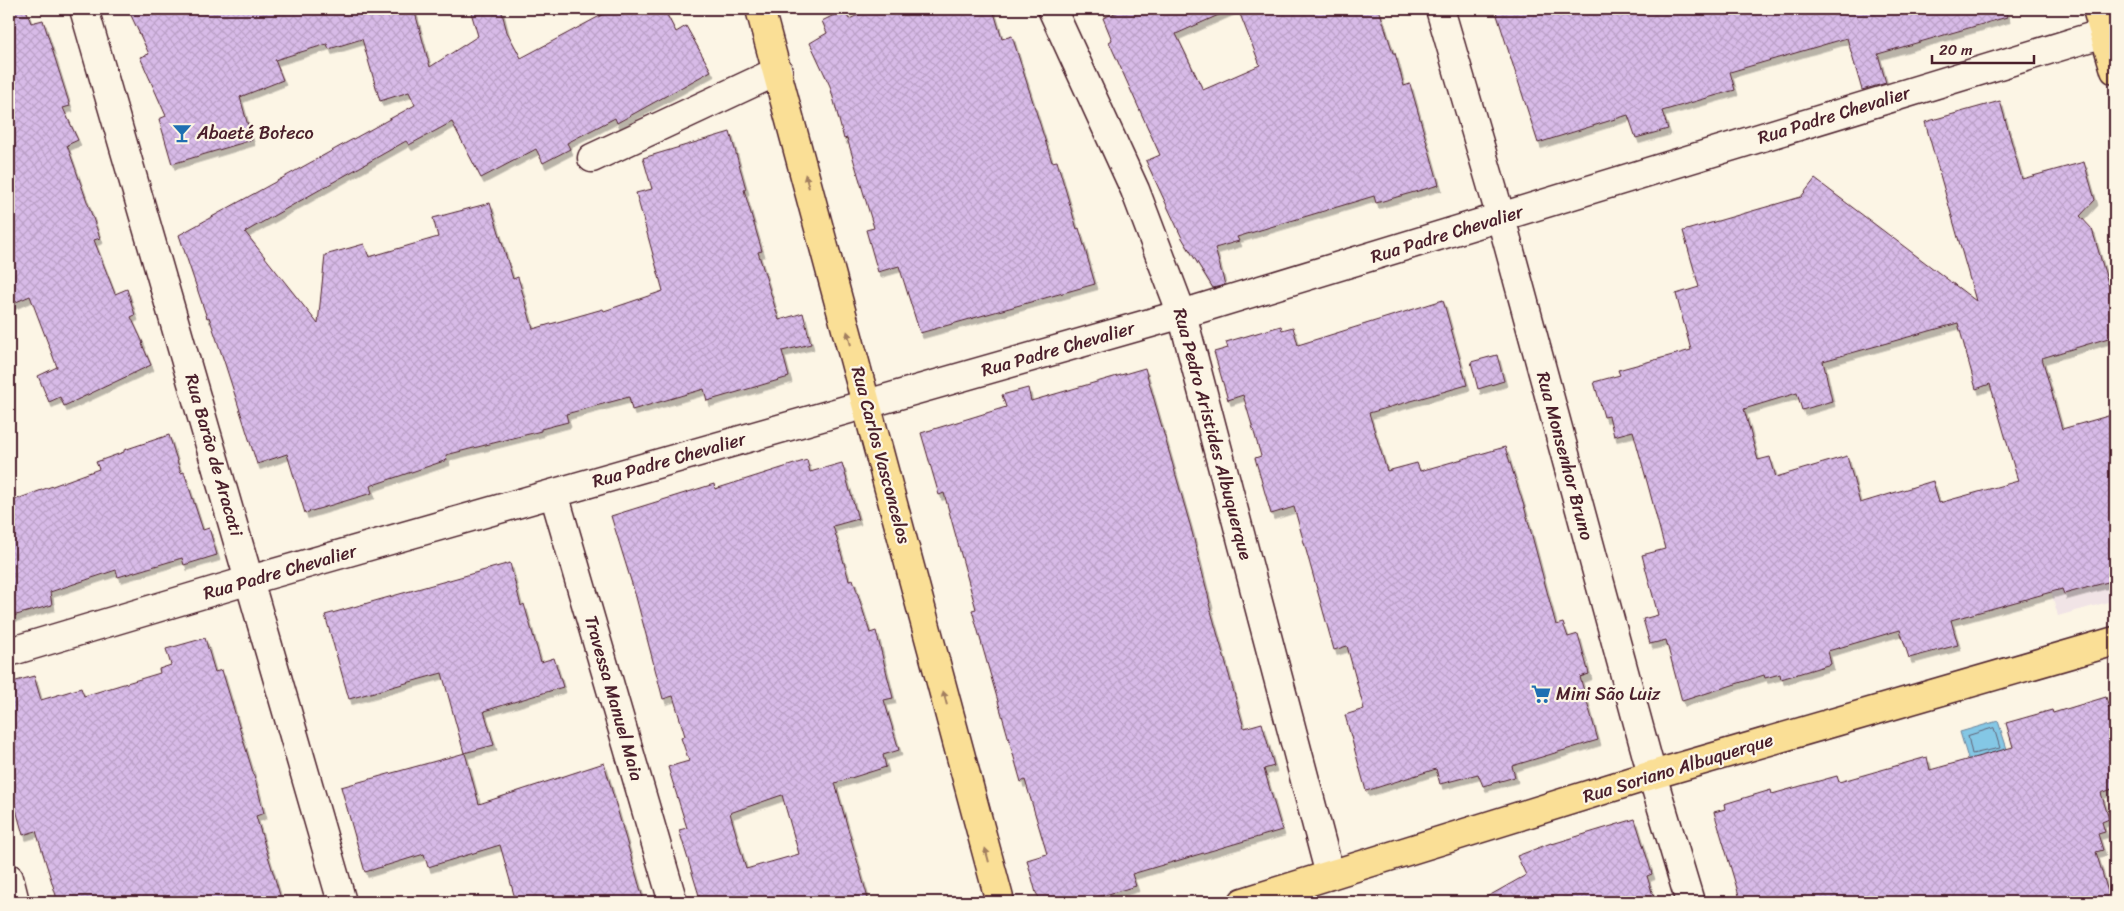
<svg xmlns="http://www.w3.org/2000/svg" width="2124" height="911" font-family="Sriracha,sans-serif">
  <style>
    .built { fill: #f1e4e6 }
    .water { fill: #84c7e5; stroke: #6d849b }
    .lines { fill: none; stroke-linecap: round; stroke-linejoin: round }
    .shore { stroke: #616275; stroke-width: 1 }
    .building { fill: url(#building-cross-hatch); stroke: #4a1f2b; fill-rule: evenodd; filter: url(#shadow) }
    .minor-casing { stroke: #4a1f2b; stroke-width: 31 }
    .major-casing { stroke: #4a1f2b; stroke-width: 31 }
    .minor { stroke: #fcf5e5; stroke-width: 28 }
    .major { stroke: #fadf96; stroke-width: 28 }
    .oneway { fill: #a27f60 }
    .labels { text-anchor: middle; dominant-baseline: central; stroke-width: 4.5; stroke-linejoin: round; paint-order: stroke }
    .street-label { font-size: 18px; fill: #4a1f2b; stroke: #fcf5e5 }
    .poi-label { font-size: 18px; fill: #4a1f2b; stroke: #fcf5e5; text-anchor: start }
  </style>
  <defs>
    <pattern id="building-cross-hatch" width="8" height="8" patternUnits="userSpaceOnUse" patternTransform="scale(1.25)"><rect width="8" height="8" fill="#d8bbe8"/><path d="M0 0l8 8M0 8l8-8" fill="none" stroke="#bba0c7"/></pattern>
    <filter id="shadow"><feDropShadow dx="3" dy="5.5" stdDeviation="0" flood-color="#0004"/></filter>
  </defs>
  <rect width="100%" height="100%" fill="#fcf5e5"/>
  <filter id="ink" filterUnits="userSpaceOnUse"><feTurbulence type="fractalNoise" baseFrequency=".02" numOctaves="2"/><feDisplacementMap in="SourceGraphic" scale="10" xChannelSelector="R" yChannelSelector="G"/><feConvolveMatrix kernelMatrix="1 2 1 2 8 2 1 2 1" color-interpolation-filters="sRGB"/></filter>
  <g filter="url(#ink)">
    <path class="built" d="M2115,517V600L2058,616L2036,539Z"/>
    <path class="water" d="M1998,721L2008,752L1969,762L1960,732Z"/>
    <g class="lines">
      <path class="shore" d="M1994,728L2000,748L1972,754L1968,736Z"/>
    </g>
    <g class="building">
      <path d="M9,9H26L31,23L43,20L70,106L63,108L78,140L67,145L100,238L94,240L115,294L127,289L135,315L131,317L143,343L142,344L151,365L64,406L60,397L49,402L38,376L57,367L30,296L9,305Z"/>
      <path d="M128,9H414L430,67L478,36L470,9H501L507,32L521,58L613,9H664L676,32L686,26L711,71L617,123L615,118L567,143L570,149L543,163L536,149L481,178L452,122L409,145L406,141L245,232L318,324L325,255L364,244L369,257L438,237L433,218L490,203L513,279L518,277L533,329L603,309L604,311L663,291L636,193L652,189L643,158L730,132L746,189L744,190L762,251L758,252L779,320L803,313L811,344L782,351L789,377L707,401L704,389L632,410L629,397L566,414L568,422L541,429V431L446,455L447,460L370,486L372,493L305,513L287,454L257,464L225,364L209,317L207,318L179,235L415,105L409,92L380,101L362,39L329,49L327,44L275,60L283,80L240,97L252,140L172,164L159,119L166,116L140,57L149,54Z"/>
      <path d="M872,9H993L1002,39L1012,36L1052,162L1057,161L1077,229L1079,228L1095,284L920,333L899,266L878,272L866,230L874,228L847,138L844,139L830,86L810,43L827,33L822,21L844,10L849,19Z"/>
      <path d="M1124,9H1232L1176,34L1203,90L1260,65L1238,9H1379L1393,53H1395L1404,86L1410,84L1439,185L1376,203L1374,196L1237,237L1239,241L1215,248L1225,285L1213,288L1182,238L1146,161L1160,155L1109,42L1112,40L1103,18Z"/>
      <path d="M1495,9H2006L2007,17L1878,54L1886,83L1862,90L1847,38L1730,72L1735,90L1662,111L1668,129L1636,138L1628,115L1538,143Z"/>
      <path d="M2000,101L2022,179L2084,162L2095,200L2080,216L2092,229L2115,307V336L2042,358L2062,429L2115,414V580L2064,594L2062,589L1951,620L1958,645L1909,658L1900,630L1828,651L1831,664L1781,679L1780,674L1765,678L1764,675L1682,701L1666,640L1650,644L1643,619L1658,615L1642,555L1665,549L1649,489L1633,431L1614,436L1609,416L1604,417L1594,382L1620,375L1618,370L1691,350L1676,294L1699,287L1683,231L1801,197L1815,179L1976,301L1925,122ZM1958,323L1976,389L1990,384L2018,481L1939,503L1933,481L1860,503L1847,456L1776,477L1770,457L1758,460L1744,409L1797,393L1802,410L1832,401L1823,361Z"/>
      <path d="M1443,300L1467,385L1369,413L1387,471L1417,463L1420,471L1505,447L1524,506L1556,625L1563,623L1568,637L1578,634L1589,674L1580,677L1598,740L1512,766L1515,777L1483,786L1478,774L1440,784L1436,769L1366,791L1345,715L1364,709L1347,646L1334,650L1294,507L1271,514L1255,458L1261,456L1243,395L1228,400L1214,352L1228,348L1226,342L1281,326L1282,330L1293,327L1298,345Z"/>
      <path d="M1497,355L1504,381L1478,389L1471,362Z"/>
      <path d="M1145,368L1191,528L1210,603L1209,604L1244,728L1262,723L1274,766L1264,769L1282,830L1132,874L1136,886L1081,902H1042L1036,893L1027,860L1047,854L1025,780L1021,782L972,610L976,609L944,493L939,495L921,433L1006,407L1002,395L1028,388L1031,401Z"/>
      <path d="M169,435L181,473L184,472L203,530L209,528L217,555L184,565L182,558L118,577L116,570L50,592L52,605L9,617V502L99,469L96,462L124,452V450Z"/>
      <path d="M807,460L810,472L842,463L858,519L833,526L849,580L853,579L870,633L876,631L893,698L884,700L899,750L883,755L886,767L835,783L869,902H701L679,830L687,828L668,767L689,761L681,738L685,736L673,696L663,699L636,597L611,516L714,484L715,489ZM782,795L799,854L746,869L730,813Z"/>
      <path d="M510,563L521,606L524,604L541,662L554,658L563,687L484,711L494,745L464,753L442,673L349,699L325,615Z"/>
      <path d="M205,638L215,672L222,670L255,779L264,813L256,816L282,902H58L36,831L23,835L9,784V683L34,676L41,700L81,688L84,696L160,673L159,669L171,665L166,649Z"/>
      <path d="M2106,697L2115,728V788L2101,793L2109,819L2102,822L2105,832L2098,834L2103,850L2096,852L2111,902H1741L1714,812L1725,809L1724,804L1771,790L1772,794L1837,776L1839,782L1927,757L1930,770L2013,747L2006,723L2052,710L2053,713Z"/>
      <path d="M465,753L479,804L604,763L644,902H556L554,896L530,902H516L500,845L428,867L424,854L365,872L341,787Z"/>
      <path d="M1635,819L1652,874L1647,876L1655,902H1478L1526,875L1517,856L1551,843L1552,844Z"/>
    </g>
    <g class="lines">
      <defs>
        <g id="minor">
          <path d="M84,9L342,902"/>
          <path d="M1052,9L1135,190L1182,314L1330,875"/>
          <path d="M1440,9L1501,218L1652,775L1690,902"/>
          <path d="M592,158L778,71"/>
          <path d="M554,494L673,902"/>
          <path d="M9,652L250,580L1182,314L2104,33"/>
          <path d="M9,878L15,902"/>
        </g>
        <g id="major">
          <path d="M760,9L1000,902"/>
          <path d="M2097,9L2115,70"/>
          <path d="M1243,902L1652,775L2115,641"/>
        </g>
      </defs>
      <use href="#minor" class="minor-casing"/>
      <use href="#major" class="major-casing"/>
      <use href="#minor" class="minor"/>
      <use href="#major" class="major"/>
    </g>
    <defs><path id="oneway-solid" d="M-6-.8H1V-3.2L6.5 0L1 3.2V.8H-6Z" transform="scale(1.25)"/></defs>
    <g class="oneway">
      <use href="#oneway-solid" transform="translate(807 181) rotate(-105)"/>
      <use href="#oneway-solid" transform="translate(849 338) rotate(-105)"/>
      <use href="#oneway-solid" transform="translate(945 698) rotate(-105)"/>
      <use href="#oneway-solid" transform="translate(987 855) rotate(-105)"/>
    </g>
  </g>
  <defs>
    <symbol id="bar-bare" viewBox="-9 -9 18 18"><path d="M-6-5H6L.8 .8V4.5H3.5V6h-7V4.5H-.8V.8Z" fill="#1f6fb2" stroke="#fcf5e5" stroke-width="2.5" paint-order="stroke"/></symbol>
    <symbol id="supermarket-bare" viewBox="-9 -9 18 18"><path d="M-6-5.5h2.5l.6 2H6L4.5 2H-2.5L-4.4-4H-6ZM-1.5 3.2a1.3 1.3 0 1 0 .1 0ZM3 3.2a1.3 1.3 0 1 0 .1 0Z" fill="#1f6fb2" stroke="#fcf5e5" stroke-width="2.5" paint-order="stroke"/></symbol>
  </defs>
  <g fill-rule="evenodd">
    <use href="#bar-bare" x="168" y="119" width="28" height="28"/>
    <use href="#supermarket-bare" x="1527" y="680" width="28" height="28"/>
  </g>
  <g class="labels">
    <g class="street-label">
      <text transform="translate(1834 115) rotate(-17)">Rua Padre Chevalier</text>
      <text transform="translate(1447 234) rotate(-17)">Rua Padre Chevalier</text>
      <text transform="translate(1058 349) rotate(-16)">Rua Padre Chevalier</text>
      <text transform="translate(1213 434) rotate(75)">Rua Pedro Aristides Albuquerque</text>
      <text transform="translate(214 455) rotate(74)">Rua Barão de Aracati</text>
      <text transform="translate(881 455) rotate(75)">Rua Carlos Vasconcelos</text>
      <text transform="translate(1565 456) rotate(75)">Rua Monsenhor Bruno</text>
      <text transform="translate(669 460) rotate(-16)">Rua Padre Chevalier</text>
      <text transform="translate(280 572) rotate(-16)">Rua Padre Chevalier</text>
      <text transform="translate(614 698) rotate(74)">Travessa Manuel Maia</text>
      <text transform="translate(1678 768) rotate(-17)">Rua Soriano Albuquerque</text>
    </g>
    <g class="poi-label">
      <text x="197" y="133">Abaeté Boteco</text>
      <text x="1556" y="694">Mini São Luiz</text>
    </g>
  </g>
  <rect width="2124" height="911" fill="none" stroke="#fcf5e5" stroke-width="30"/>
  <rect x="15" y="15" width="2094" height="881" fill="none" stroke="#4a1f2b" stroke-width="2" filter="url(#ink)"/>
  <path d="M1932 55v8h102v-8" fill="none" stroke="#4a1f2b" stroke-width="2.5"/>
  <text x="1939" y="55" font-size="15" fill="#4a1f2b" stroke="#fcf5e5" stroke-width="4" paint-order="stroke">20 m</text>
</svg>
